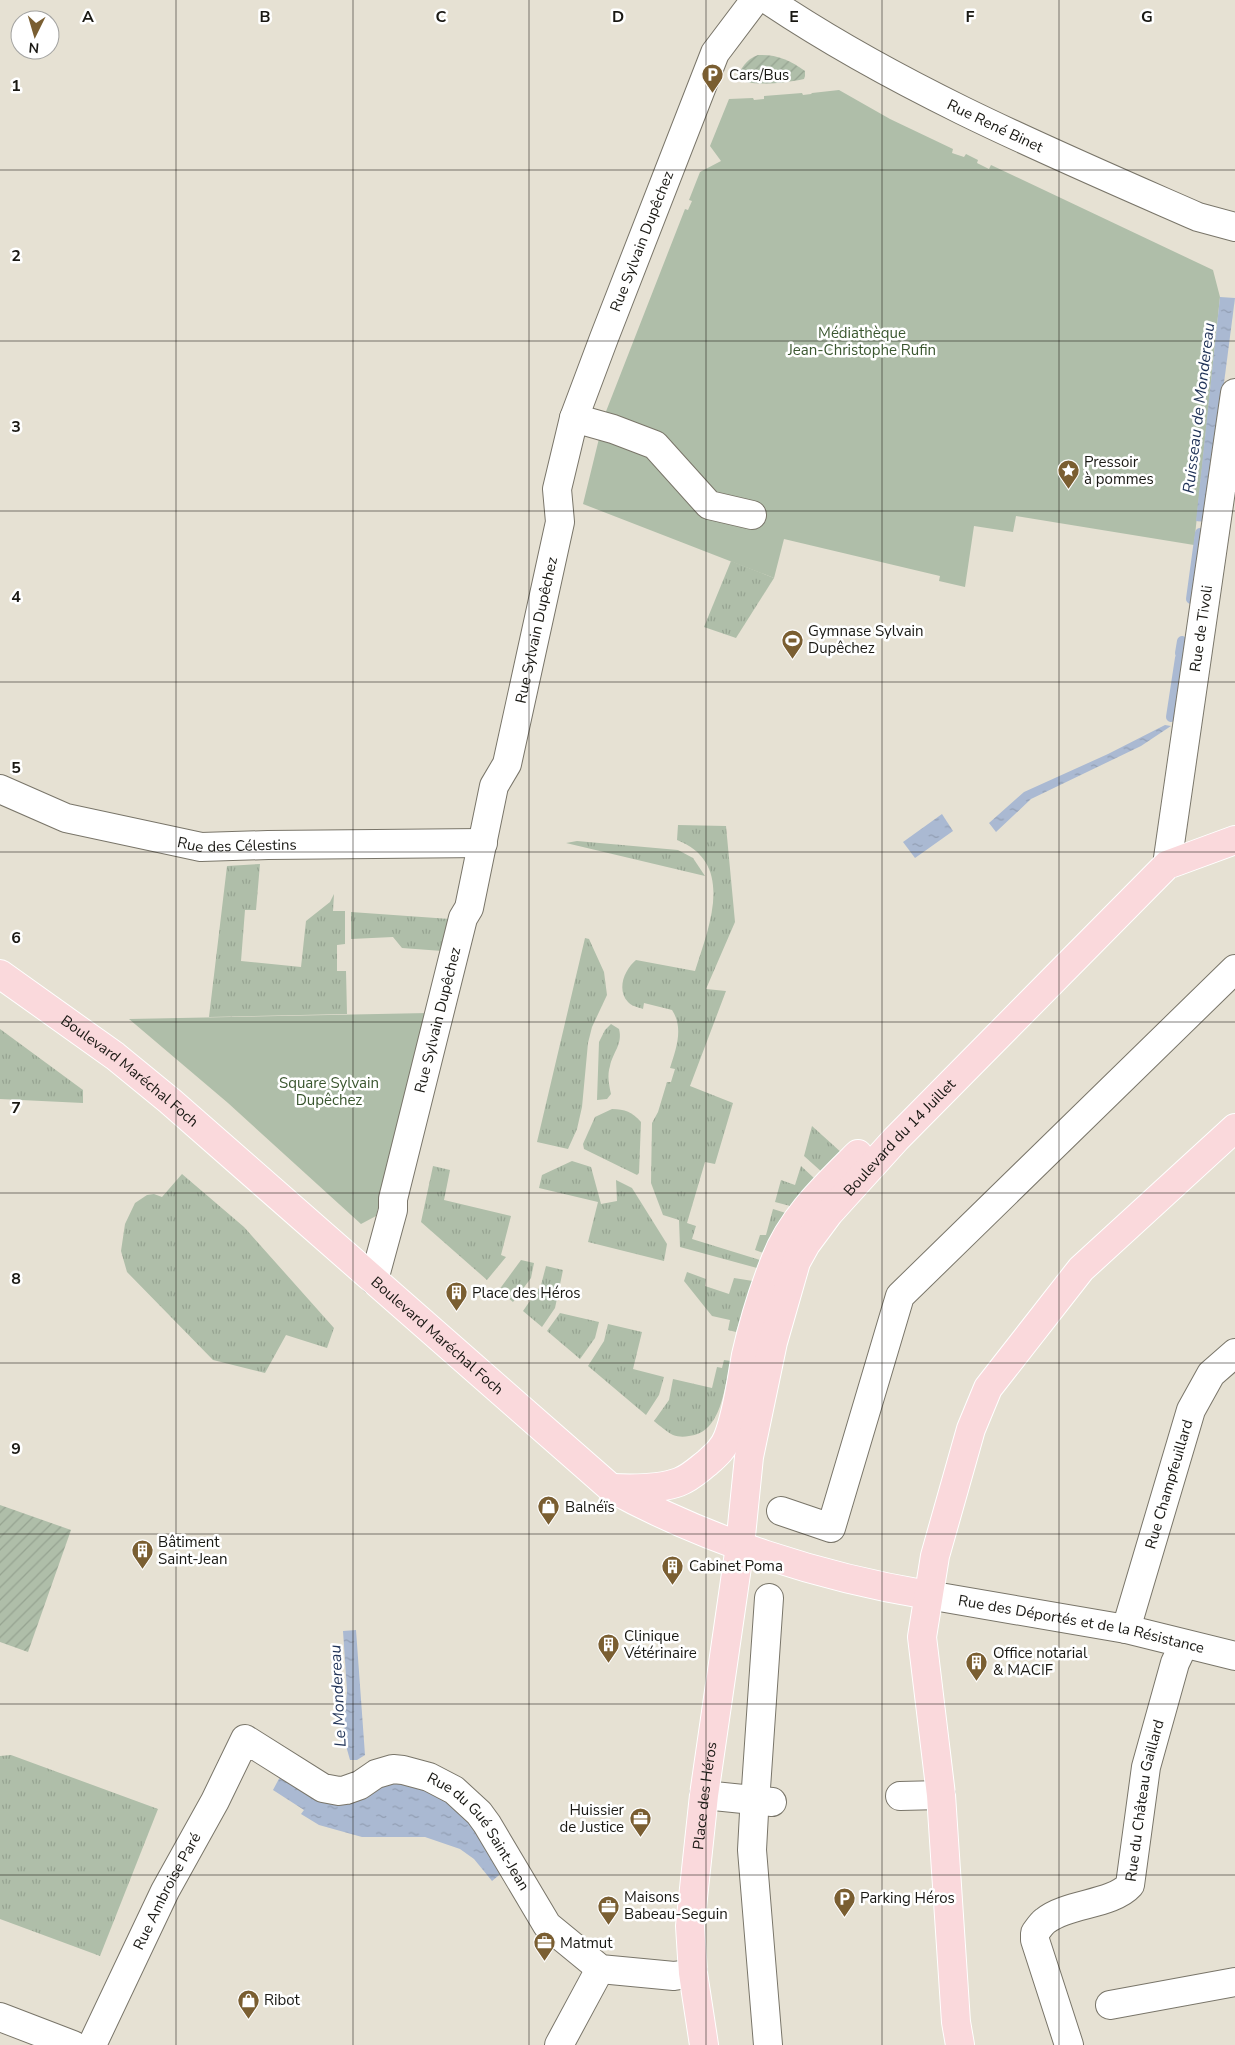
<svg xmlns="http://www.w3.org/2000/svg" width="1235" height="2045" font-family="'Nunito Sans',sans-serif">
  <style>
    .grass { fill: url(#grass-tufts) }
    .park { fill: #afbea9 }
    .garden { fill: url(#garden-furrows) }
    .water { fill: url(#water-ripples) }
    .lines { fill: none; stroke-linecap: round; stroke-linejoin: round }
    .stream { stroke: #aab9d2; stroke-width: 10 }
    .minor-casing { stroke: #797569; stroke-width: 30 }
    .major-casing { stroke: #fff; stroke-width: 30 }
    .minor { stroke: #fff; stroke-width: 28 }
    .major { stroke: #fad9dc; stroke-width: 28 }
    .grid { fill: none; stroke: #191813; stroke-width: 1; stroke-opacity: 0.55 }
    .labels { text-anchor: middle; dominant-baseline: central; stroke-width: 5; stroke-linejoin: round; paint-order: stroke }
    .poi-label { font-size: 15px; fill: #191813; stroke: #fff; text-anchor: start }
    .street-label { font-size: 15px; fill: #191813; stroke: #fff }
    .park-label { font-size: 15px; fill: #3a562f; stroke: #fff }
    .water-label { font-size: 16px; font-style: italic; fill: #1f3257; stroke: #fff }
    .grid-label { font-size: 16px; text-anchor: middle; font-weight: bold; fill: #191813; stroke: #fff; stroke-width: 5; stroke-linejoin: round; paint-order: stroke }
  </style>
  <defs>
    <pattern id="grass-tufts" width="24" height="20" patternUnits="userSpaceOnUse" patternTransform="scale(1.25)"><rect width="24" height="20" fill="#afbea9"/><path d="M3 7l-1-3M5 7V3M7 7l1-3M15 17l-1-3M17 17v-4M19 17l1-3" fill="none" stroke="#96a391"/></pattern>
    <pattern id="garden-furrows" width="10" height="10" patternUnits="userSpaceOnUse" patternTransform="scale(1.25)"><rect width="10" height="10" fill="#afbea9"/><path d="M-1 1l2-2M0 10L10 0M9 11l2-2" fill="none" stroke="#96a391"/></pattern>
    <pattern id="water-ripples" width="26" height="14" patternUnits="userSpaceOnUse" patternTransform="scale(1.25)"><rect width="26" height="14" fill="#aab9d2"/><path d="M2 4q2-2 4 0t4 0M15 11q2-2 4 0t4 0" fill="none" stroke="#929eb3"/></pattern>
  </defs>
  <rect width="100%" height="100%" fill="#e6e1d3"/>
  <g class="grass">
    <path d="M731,561L774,578L736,638L704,627Z"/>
    <path d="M678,825L726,826L735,922L706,989L726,991L690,1086L733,1103L715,1164L705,1162L687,1223L696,1226L692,1239L760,1260L757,1268L680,1247L679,1220L663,1215L651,1183L652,1123L658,1112L667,1082H671L675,1069L670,1068C676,1049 684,1028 672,1010L644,1003L643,1009C638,1007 631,1006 628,1002C616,989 625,969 636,960L695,971C709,927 736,863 677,840Z"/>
    <path d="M577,841L678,850L693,858L705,876L566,843Z"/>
    <path d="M260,864L256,910H245L241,961L301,967L306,921L330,902L334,894L333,911H345V944L337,945V971H346L347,1014L209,1017L227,866Z"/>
    <path d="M351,912L450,919L442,951L402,948L393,937L351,939Z"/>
    <path d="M585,938L589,939L604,972L607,995L592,1027L588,1043L582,1107L577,1129L568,1149L537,1142Z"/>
    <path d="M611,1024L619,1029C623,1044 613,1052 610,1066C607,1075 609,1085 611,1094L607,1099L597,1100L599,1042L605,1030Z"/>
    <path d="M0,1029L83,1090V1103L0,1099Z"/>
    <path d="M612,1109C625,1109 632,1112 641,1122L639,1173L637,1175L584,1149L583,1144L595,1117Z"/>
    <path d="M812,1126L843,1154L823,1173L804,1156Z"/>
    <path d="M572,1161L591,1167L601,1204L617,1201L616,1180L632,1188L667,1244L664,1261L588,1242L598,1202L539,1188L542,1175Z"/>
    <path d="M433,1166L450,1170L444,1200L511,1216L501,1255L506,1257L487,1280L421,1222Z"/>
    <path d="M801,1166L815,1179L794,1207L775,1202L781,1180L795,1185Z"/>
    <path d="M182,1174L244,1227L334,1328L327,1348L286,1335L265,1373L213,1360L127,1272L121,1251L125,1224L135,1203L147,1195L154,1194L162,1197Z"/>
    <path d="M773,1209L789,1214L766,1254L755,1250L760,1235H766Z"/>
    <path d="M521,1260L534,1263L531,1278L513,1302L499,1290Z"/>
    <path d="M546,1266L563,1270L555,1308L542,1327L523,1311L541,1285Z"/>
    <path d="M687,1272L706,1279L705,1286L729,1294L734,1278L753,1281L736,1332L728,1330L730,1320L712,1316L684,1281Z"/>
    <path d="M560,1313L599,1322L595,1338L580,1359L547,1331Z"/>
    <path d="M608,1324L642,1332L633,1369L664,1377L659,1395L646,1415L588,1366L604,1341Z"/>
    <path d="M724,1360L731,1361C724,1387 722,1433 689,1436C684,1437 678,1437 673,1435C667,1432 660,1426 654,1421L669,1400L673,1379L712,1388L717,1367L722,1368Z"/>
    <path d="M11,1755L158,1809L100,1956L0,1919V1756Z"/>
  </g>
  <g class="park">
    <path d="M839,90L890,119L953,149L952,153L964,157L966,154L978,160L977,163L989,169L991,165L1213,270L1220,297L1194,545L1016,516L1013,532L974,526L965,587L939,581L940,576L784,539L774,578L583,504L605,414L685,209L688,210L692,201L689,200L700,172L721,161L710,146L729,99L753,98L754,100L764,99V96L802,93L803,95L811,94L812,93Z"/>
    <path d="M428,1013L376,1216L361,1224L228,1103L129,1019Z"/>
  </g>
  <g class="garden">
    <path d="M758,55C776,54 790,60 805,71V76L804,79C785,83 760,86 742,81L739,73C744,64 748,59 758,55Z"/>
    <path d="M0,1505L71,1530L28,1652L0,1642Z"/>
  </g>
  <g class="water">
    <path d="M1220,297L1235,298L1206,522L1196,521Z"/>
    <path d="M1165,725L1171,726L1141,746L1031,799L996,832L989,823L1024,792L1108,754Z"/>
    <path d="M942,814L953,831L915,858L903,842Z"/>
    <path d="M356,1630L365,1755L357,1760H350L343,1735L347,1691L343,1631Z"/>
    <path d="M282,1773L323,1800L395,1775L453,1800L504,1871L492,1881L474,1859L460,1849L425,1837H362L319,1825L301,1814L304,1810L273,1790Z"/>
  </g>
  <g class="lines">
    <g class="stream">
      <path d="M1191,599L1200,533"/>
      <path d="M1180,653L1182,641"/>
      <path d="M1171,717L1180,658"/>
    </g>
    <defs>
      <g id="minor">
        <path id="s1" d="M768,0C902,90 1052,153 1198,217L1235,227"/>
        <path d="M574,418L613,429L655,445L709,505L752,515"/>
        <path id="s2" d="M0,789L66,818L201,847L268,845L483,843"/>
        <path id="s3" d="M1167,865L1235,393"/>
        <path id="s4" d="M374,1280L393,1210V1199L463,918L469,908L494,786L507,764L560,522L557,489L574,418L604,338L715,53L755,0"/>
        <path d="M781,1511L831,1528L900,1296L1235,969"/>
        <path id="s5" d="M928,1595L1126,1629L1235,1656"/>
        <path id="s6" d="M1126,1629L1191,1410L1211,1374L1235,1353"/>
        <path d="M756,1788L769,1598"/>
        <path d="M704,1795L772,1802"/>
        <path d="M900,1796L941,1795"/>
        <path d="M754,1813L752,1850L768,2045"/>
        <path d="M1110,2005L1235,1982"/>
        <path d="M0,2017L73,2045"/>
        <path id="s7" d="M92,2045L165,1891L215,1801L245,1739L323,1788L339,1791L346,1790L360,1785L376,1774L393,1769L403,1770L429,1777L454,1790L479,1813L487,1824L547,1925L597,1966L600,1969L674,1976L693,1973"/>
        <path d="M559,2045L600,1969"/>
        <path id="s8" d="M1069,2045L1035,1940V1933C1038,1929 1041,1924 1045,1921C1067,1903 1112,1905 1130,1885L1146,1767L1175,1663L1184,1644"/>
      </g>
      <g id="major">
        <path id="s9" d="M0,974L115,1056L170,1101L611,1488C707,1541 820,1577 928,1595"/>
        <path d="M611,1488C631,1489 660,1489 679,1482C690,1478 698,1470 707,1463C716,1455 724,1448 728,1437C738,1411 741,1382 746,1355C753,1324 763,1291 775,1261C791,1218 826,1186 858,1154"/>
        <path id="s10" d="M704,2045L693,1973L690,1926L704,1795L740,1546L749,1457L773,1342L796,1262L806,1244L829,1213L896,1139L1167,865L1235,840"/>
        <path d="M960,2045L956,2022L941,1795L922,1637L935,1556L971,1429L988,1388L1081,1269L1235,1128"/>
      </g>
    </defs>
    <use href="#minor" class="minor-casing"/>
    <use href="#major" class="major-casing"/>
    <use href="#minor" class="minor"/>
    <use href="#major" class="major"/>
  </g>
  <path class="grid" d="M176,0V2045M353,0V2045M529,0V2045M706,0V2045M882,0V2045M1059,0V2045M0,170H1235M0,341H1235M0,511H1235M0,682H1235M0,852H1235M0,1022H1235M0,1193H1235M0,1363H1235M0,1534H1235M0,1704H1235M0,1875H1235"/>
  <defs>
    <symbol id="parking-pin" viewBox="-11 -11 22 30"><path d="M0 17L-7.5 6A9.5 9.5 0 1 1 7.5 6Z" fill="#7a5e31" stroke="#fff"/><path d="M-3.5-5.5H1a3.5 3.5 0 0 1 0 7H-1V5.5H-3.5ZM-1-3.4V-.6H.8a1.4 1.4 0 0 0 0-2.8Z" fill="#fff"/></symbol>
    <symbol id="sight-pin" viewBox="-11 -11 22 30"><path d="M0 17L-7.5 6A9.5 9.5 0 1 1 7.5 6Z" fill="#7a5e31" stroke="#fff"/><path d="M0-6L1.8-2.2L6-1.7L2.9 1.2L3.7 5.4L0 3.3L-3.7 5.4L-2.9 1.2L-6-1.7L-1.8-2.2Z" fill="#fff"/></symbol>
    <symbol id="stadium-pin" viewBox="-11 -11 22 30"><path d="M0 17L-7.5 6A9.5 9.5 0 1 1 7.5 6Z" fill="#7a5e31" stroke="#fff"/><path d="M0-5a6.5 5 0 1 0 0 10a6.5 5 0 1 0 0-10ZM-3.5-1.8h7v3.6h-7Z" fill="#fff"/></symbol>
    <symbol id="building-pin" viewBox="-11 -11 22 30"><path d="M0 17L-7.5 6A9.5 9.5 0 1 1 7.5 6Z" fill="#7a5e31" stroke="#fff"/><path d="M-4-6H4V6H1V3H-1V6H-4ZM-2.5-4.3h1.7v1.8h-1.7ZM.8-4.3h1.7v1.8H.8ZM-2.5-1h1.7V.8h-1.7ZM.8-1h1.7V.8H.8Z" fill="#fff"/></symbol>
    <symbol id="shop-pin" viewBox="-11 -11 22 30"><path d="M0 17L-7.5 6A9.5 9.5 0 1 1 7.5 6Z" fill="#7a5e31" stroke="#fff"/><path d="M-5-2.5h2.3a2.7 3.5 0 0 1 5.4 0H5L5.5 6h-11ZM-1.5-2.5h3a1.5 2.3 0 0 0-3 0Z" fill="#fff"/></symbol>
    <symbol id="office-pin" viewBox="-11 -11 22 30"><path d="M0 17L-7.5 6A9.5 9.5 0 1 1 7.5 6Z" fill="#7a5e31" stroke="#fff"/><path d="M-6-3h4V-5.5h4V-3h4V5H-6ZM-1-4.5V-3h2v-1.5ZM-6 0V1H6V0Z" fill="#fff"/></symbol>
  </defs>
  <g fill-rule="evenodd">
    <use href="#parking-pin" x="700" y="62" width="25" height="34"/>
    <use href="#sight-pin" x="1056" y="458" width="25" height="34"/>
    <use href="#stadium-pin" x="780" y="628" width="25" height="34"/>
    <use href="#building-pin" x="444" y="1280" width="25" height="34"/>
    <use href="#shop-pin" x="536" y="1494" width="25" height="34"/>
    <use href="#building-pin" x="130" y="1538" width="25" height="34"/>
    <use href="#building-pin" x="660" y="1554" width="25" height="34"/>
    <use href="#building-pin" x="596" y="1632" width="25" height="34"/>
    <use href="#building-pin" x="964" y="1650" width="25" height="34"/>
    <use href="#office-pin" x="628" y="1806" width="25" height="34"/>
    <use href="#parking-pin" x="832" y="1886" width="25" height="34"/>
    <use href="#office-pin" x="596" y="1894" width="25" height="34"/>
    <use href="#office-pin" x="532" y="1930" width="25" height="34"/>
    <use href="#shop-pin" x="236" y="1988" width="25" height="34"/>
  </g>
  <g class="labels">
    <g class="poi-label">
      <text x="729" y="75">Cars/Bus</text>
      <text x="1084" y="462">Pressoir<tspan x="1084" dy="17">à pommes</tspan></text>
      <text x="808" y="631">Gymnase Sylvain<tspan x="808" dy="17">Dupêchez</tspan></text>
      <text x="472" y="1293">Place des Héros</text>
      <text x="565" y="1507">Balnéïs</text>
      <text x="158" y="1542">Bâtiment<tspan x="158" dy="17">Saint-Jean</tspan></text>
      <text x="689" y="1566">Cabinet Poma</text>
      <text x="624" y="1636">Clinique<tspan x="624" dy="17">Vétérinaire</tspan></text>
      <text x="993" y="1653">Office notarial<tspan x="993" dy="17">&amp; MACIF</tspan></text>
      <text x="624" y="1810" text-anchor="end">Huissier<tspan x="624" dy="17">de Justice</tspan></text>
      <text x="624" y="1897">Maisons<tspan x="624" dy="17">Babeau-Seguin</tspan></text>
      <text x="860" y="1898">Parking Héros</text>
      <text x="560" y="1943">Matmut</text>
      <text x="264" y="2000">Ribot</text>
    </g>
    <g class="street-label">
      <text stroke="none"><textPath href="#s1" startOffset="260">Rue René Binet</textPath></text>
      <text stroke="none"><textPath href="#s4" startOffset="1078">Rue Sylvain Dupêchez</textPath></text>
      <text stroke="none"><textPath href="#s4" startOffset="672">Rue Sylvain Dupêchez</textPath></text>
      <text stroke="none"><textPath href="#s3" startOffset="239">Rue de Tivoli</textPath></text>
      <text stroke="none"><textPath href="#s2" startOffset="246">Rue des Célestins</textPath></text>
      <text stroke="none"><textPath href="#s4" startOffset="268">Rue Sylvain Dupêchez</textPath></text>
      <text stroke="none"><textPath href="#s9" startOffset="162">Boulevard Maréchal Foch</textPath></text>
      <text stroke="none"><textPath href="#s10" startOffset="956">Boulevard du 14 Juillet</textPath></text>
      <text stroke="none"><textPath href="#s9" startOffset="568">Boulevard Maréchal Foch</textPath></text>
      <text stroke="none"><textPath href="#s6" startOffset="151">Rue Champfeuillard</textPath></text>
      <text stroke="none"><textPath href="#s5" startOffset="156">Rue des Déportés et de la Résistance</textPath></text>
      <text stroke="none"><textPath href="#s10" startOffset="251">Place des Héros</textPath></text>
      <text stroke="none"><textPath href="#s8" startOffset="312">Rue du Château Gaillard</textPath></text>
      <text stroke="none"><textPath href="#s7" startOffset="622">Rue du Gué Saint-Jean</textPath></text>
      <text stroke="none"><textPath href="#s7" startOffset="171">Rue Ambroise Paré</textPath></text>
    </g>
    <g class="park-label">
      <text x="862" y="333">Médiathèque<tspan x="862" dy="17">Jean-Christophe Rufin</tspan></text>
      <text x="329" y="1083">Square Sylvain<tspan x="329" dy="17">Dupêchez</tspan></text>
    </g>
    <g class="water-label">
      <text transform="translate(1199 408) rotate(-83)">Ruisseau de Mondereau</text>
      <text transform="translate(338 1696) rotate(-93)">Le Mondereau</text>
    </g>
  </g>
  <g class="grid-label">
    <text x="88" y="22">A</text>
    <text x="265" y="22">B</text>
    <text x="441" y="22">C</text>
    <text x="618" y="22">D</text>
    <text x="794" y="22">E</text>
    <text x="970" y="22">F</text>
    <text x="1147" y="22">G</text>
    <text x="16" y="91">1</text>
    <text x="16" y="261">2</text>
    <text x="16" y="432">3</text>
    <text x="16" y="602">4</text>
    <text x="16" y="773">5</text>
    <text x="16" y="943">6</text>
    <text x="16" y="1113">7</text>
    <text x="16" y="1284">8</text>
    <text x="16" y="1454">9</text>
  </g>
  <g transform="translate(35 35) rotate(185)"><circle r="24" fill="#ffffff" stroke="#a3a3a1"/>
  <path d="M0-4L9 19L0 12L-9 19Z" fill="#7a5e31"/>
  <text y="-8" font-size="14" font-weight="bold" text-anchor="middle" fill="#191813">N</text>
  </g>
</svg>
